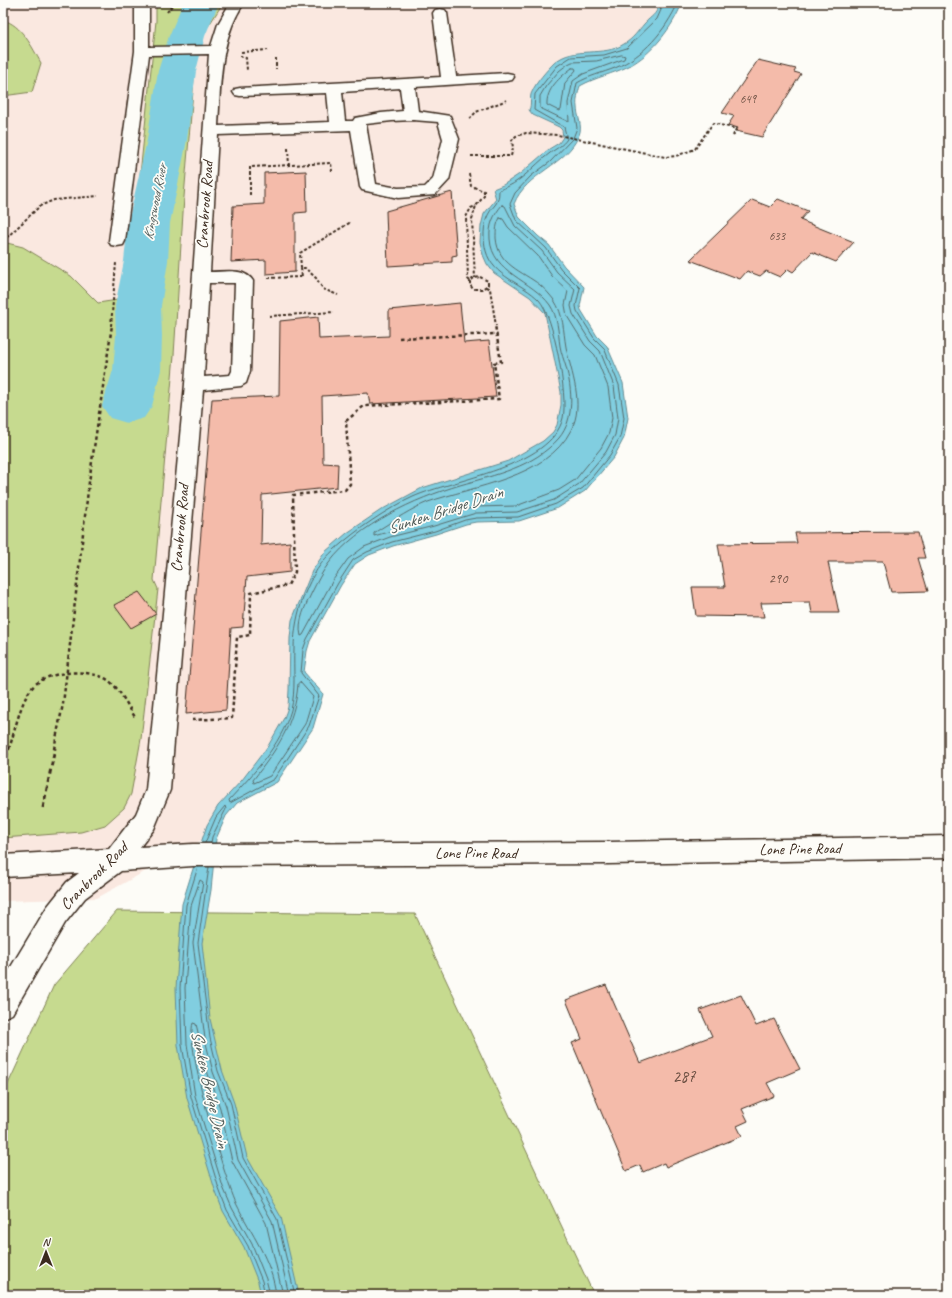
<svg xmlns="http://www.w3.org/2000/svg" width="952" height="1298" font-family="Caveat,sans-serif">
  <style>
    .built { fill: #fae8e0 }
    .green { fill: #c6da8f; stroke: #808256 }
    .water { fill: #81cee0; stroke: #658c92 }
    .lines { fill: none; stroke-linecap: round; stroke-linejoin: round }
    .shore { stroke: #576c6c; stroke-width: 1 }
    .river { fill: #81cee0; fill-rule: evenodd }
    .building { fill: #f4bbaa; stroke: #3b2a1e }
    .minor-casing { stroke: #3b2a1e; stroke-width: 3 }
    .path-far2 { stroke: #3b2a1e; stroke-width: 2; stroke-dasharray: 3 2; stroke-linecap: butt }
    .path-far1 { stroke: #3b2a1e; stroke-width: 2.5; stroke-dasharray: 3.5 3; stroke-linecap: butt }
    .path { stroke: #3b2a1e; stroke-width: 3; stroke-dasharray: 5 3.5; stroke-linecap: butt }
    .minor { fill: #fdfcf7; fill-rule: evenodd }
    .labels { text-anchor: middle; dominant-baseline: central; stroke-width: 3.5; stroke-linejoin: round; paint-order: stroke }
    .far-number-label { font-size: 12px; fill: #694e41 }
    .far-water-label { font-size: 14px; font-style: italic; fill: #505b58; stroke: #fdfcf7 }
    .number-label { font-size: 14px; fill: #694e41 }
    .street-label { font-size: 16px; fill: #3b2a1e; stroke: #fdfcf7 }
    .water-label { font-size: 17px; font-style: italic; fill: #505b58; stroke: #fdfcf7 }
    .near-number-label { font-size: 17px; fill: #694e41 }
  </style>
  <rect width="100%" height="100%" fill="#fdfcf7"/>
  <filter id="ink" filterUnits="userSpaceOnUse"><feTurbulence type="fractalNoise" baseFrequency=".025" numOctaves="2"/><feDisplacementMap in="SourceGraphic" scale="8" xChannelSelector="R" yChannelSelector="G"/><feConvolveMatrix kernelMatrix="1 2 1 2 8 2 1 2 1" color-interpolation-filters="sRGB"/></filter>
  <g filter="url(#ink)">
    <path class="built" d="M3,3H660L653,16L644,24L638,33L625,44L604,51L571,53L554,63L531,93L530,107L529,110L533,115L559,127L562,130L563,137L559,143L549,149L535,162L495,193L496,199L481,226L480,242L483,255L487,264L494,273L530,297L545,313L561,392V405L557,425L553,432L543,441L518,457L469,475L422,488L325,552L312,571L292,620L290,638L289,690L288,707L284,718L268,746L242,780L218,806L207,825L202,840L97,898L3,901Z"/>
    <g class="green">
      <path d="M156,3H223L197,44L184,197L174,355L154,580L158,589L141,739L131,794L124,808L105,825L81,832L3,838V242L23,247L71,276L98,303L124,299L136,199L139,184L156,21Z"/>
      <path d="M3,20C22,25 32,47 41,63L32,92L3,96Z"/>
      <path d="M117,911L415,914L594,1295H3V1095L54,985Z"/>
    </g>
    <path class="water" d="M660,3H682C673,27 652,54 629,66C613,74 596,77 580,86C578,93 576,100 577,107C577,116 583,126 579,135C567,165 526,173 514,204L519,217L538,236L549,245L564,266L584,287L580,306L581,310L597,336L607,346L623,383L628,418L624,438L614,457L585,491L558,508L519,521L476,522L466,524L436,534L393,546L369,555L355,564L341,585L310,641L307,651L304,672L323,694L313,728L277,782L237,803L226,816L216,839L211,890L202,943L210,1019L222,1070L234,1103L247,1157L281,1217L299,1295H261L258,1282L244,1247L223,1211L215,1190L187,1098L178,1045L176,988L182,904L202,840L207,825L218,806L242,780L268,746L284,718L288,707L289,690L290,638L292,620L312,571L325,552L347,533L381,510L422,488L508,461L543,441L553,432L557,425L561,405V392L545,313L530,297L494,273L487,264L483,255L480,242L481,226L484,214L496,199L493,189L503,185L521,173L549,149L559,143L563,137L562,130L559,127L533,115L529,110C532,104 529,97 532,92C536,82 547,70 554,63C574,45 603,58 624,44C633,39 638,31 644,24C652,15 655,17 660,3Z"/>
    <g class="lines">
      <g class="shore">
        <path d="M664,3L657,19L627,48L604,55L571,57L557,66L535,94L534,110L564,127L567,139C562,146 557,148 550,153C533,166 520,184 499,190C499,206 494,203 488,215C483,225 483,240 486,251C493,277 523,283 539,300C554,316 568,396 563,418C551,467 453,479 413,497C385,510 358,529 335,549C308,572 294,614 294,649C293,669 296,690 291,710C281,745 253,774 229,800L230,803L274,779L309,726L319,696L301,673L303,650L307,639L338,583L353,560L367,552L392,542L435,531L465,520L476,518L518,517L556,504L583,488L610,455L620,437L624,418L619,385L604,348L594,338L577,311L576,306L580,288L561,269L546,248L516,220L510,204L515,193L531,176L550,162L573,138L577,128L573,103L577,83C589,76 602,73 615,68C644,56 665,31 678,3"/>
        <path d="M622,55L625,56L624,59L583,74L573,81L568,103L569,122L540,108V96L546,86L559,71L568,64L572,62L596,61Z"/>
        <path d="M572,68H575L576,70L565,83L561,110L559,111L547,105C546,89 560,77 572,68Z"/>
        <path d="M502,205L505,206L515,226L542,251L557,272L575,289L571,306L573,314L590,341L600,351L614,386L618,418L615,435L606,452L579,484L554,500L517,512L476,513L434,526L390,537L364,547L348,559L333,580L303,635L301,636C297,621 306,605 312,592C317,582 322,572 329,563C359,524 414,499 460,485C495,475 534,467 559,438C575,419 572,389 566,367C564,360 561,353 560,346C558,332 558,317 550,305C532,280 492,273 490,239C489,225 493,216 502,205Z"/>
        <path d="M500,218L503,219L508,227L538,256L552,276L568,291L565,305L567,316L585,345L595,355L608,387L612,418L609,433L601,448L575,480L559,490L516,506L475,507L374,536V533L380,529C396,519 411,509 428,502C473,486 547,478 571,430C585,404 571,373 566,347C563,330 564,315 554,300C550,295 545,289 540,285C522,271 498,265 496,238C496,231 496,224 500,218Z"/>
        <path d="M300,682L313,697L305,724L270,776L254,783L253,780C277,749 295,724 298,684Z"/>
        <path d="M205,843L216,817L225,806L226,809L212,837L211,843"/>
        <path d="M198,867L186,905L180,988L182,1045L191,1097L219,1189L227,1210L248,1246L262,1281L265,1295"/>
        <path d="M209,867L198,943L210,1038L218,1071L231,1104L243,1158L277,1219L295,1295"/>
        <path d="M270,1295L266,1279L252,1244L232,1208L223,1187L195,1096L187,1044L185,988L191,906L200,880L203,882L193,943L205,1039L213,1072L226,1106L238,1160L272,1221L289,1295"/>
        <path d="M276,1295C272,1260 251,1234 236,1203C224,1176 185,1047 193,1023L196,1024L208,1074L220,1108L232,1161L266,1223L283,1295"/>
      </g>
      <path class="river" d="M183,3H219L205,36L196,71L187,140L170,223L168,261L161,306L162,336L161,370L152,406L144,418L127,423L110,418L102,406L113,370L116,336L115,306L124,261L128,223L147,140L158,71L169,36Z"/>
    </g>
    <g class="building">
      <path d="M758,60L796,69L794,72L801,74L762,137L736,131L738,128L728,125L734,116L722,113Z"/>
      <path d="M306,171L307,212L295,213V272L266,274V260L231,262L233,206L264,204V173Z"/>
      <path d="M452,192L457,255L452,256V262L388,266L386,211Z"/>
      <path d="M778,199L808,211L800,220L854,242L836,262L812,252L793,272L788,269L780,277L766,271L760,276L747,271L740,279L690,260L752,200L770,207Z"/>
      <path d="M460,303L464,343L489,341L496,397L370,404L368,393L322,396L323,463L338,464L337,487L262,495L261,545L290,542V572L247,577L243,627L231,628L226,710L186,714L212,399L279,396L280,321L318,317L319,339L389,336V310Z"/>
      <path d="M918,532L925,558H918L928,591L891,592L883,562H828L839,613H812L810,602L761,603L764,617L696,616L692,587H725L718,544L797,543L795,533Z"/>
      <path d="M139,592L156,614L131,628L114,605Z"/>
      <path d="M606,985L640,1063L712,1036L700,1010L741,995L756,1026L774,1019L800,1069L767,1083L774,1096L742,1109L748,1121L737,1126L742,1136L666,1167L664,1163L643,1172L640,1165L626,1171L572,1043L582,1039L566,1000Z"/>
    </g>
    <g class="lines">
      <defs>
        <path id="minor" d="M135,3H149V47L211,46L218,24L230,3H244C219,40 221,83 218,126L330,122L327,93L240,96L235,95L233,92L235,89L240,88L441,77L433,13L435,10L440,9L445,10L447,13L456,76L507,73L512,74L514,77L512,80L507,81L415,87L418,111L450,116L459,139L449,180L435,195L398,198L362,190L360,187L351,130L218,135L210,272C224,272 244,267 253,281L250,371L246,383L241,386L203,390L170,790L154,829L140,847L193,844L608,842L949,836V858L608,864L193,866L121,871L85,898L65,923L12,1014L3,1018V980L47,907L67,882L79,873L3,877V855L109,849L136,814L146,790L185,384L209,54L149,55L125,241L123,245L117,246L111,245L109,241L135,51ZM400,88L403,111L381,113L355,118L353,121H345L342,92ZM413,120L438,122L443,139L433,179L425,187L398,188L376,184L366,124L392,121ZM209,283H235L232,371L230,375L204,377Z"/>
      </defs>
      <use href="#minor" class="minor-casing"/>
      <g class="path-far2">
        <path d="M167,12L174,3"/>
        <path d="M241,52L268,50"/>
        <path d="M240,56L246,58L247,70"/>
        <path d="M276,58V69"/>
        <path d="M470,119L476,112L507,100"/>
        <path d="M288,148L289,167"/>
        <path d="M471,156H511L513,148L512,140L516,136L526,133L558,135L665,157L676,156L695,149L713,123L736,129L733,136"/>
        <path d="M469,174L471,186L484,191V196L476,206L472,219L475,278"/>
        <path d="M250,195V167L331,163L332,171"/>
        <path d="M3,241L40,206L54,200L98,196"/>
        <path d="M301,268L300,253L351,222"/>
        <path d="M480,277L488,281V285L482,289H473L470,285V281L474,278Z"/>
        <path d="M268,278L302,277L301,268H305L316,278L323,289L338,295"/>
        <path d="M470,281L468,279L466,217L471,208L476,206"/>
        <path d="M486,287L490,289L496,326"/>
        <path d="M269,316L334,312"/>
        <path d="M111,326L116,263"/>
      </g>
      <g class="path-far1">
        <path d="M399,338L496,334"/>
        <path d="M192,720L232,718L237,637L250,635L251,593L288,585L295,572L293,495L345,490L350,484L346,421L364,406L499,399L494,363L501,362L495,325"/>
        <path d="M9,749C15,731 20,703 31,689C45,670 89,668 108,680C120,689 127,705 135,717"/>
        <path d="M54,749L63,704L89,482L112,325"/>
      </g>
      <g class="path">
        <path d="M3,766L9,748"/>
        <path d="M43,808L55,748"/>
      </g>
      <use href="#minor" class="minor"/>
    </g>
  </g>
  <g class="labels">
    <g class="far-number-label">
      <text x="748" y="99">649</text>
      <text x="777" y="236">633</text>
    </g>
    <g class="far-water-label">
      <text transform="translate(155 202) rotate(-79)">Kingswood River</text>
    </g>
    <g class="number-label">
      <text x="778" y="578">290</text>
    </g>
    <g class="street-label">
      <text transform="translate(205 205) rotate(-86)">Cranbrook Road</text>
      <text transform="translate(180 528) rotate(-85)">Cranbrook Road</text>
      <text transform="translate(800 849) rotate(-1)">Lone Pine Road</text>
      <text x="476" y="853">Lone Pine Road</text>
      <text transform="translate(94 876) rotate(-45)">Cranbrook Road</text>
    </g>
    <g class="water-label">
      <text transform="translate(445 510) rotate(-18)">Sunken Bridge Drain</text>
      <text transform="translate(210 1089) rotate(77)">Sunken Bridge Drain</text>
    </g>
    <g class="near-number-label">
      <text x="684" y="1076">287</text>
    </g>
  </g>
  <rect width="952" height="1298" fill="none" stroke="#fdfcf7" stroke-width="16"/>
  <rect x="8" y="8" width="936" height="1282" fill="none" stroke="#3b2a1e" stroke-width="1.5" filter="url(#ink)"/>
  <g transform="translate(46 1252)" stroke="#fdfcf7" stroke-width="3" paint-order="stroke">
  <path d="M0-3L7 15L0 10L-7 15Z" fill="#3b2a1e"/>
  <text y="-6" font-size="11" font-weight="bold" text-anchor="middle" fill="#3b2a1e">N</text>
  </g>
</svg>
